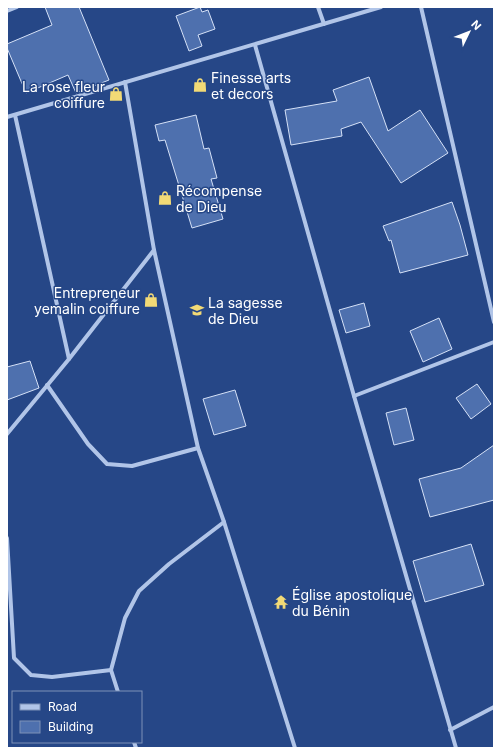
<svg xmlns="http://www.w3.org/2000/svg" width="501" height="755" font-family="Inter,sans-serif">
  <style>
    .building { fill: #4e70ae; stroke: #d5e1f7 }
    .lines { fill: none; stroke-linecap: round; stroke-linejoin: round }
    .minor { stroke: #b1c5e8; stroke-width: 4 }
    .labels { text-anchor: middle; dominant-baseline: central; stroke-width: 3; stroke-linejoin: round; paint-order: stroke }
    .poi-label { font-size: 14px; fill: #fff; stroke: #264787; text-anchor: start }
  </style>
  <rect width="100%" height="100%" fill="#264787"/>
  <g class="building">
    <path d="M45,7H79L109,80L76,93L68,75L26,93L7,48V44L52,25Z"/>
    <path d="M200,7L202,12L208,10L215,29L198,35L202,46L189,51L176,16Z"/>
    <path d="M369,77L388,131L420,110L448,153L401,183L361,122L341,129L342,136L291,145L285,110L337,101L333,90Z"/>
    <path d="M196,115L204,149L209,148L217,178L211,179L223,219L192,228L165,140L159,141L155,125Z"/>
    <path d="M452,202L460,225L468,255L400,273L391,240L389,241L383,226Z"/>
    <path d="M364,303L370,326L346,333L339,310Z"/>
    <path d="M439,318L452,349L423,362L410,331Z"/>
    <path d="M30,361L39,388L7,400V367Z"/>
    <path d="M477,384L491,404L471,419L456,398Z"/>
    <path d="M235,390L246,426L214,435L203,399Z"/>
    <path d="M406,408L414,440L394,445L386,413Z"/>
    <path d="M494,445V500L430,517L419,479L461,468Z"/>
    <path d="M471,544L484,585L425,602L413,561Z"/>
  </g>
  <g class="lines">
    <g class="minor">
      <path d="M318,7L324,24"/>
      <path d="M421,7L494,322"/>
      <path d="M7,11L17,7"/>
      <path d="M255,45L354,396L456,748"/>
      <path d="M125,82L154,250L198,448L224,522L295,748"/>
      <path d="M15,115L69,359"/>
      <path d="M7,117L381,7"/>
      <path d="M47,385L88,444L107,464L132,466L198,448"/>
      <path d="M354,396L494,342"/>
      <path d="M7,434L69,359L154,250"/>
      <path d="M7,538L14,658L31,675L52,677L111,670"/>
      <path d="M118,692L111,670L125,618L139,591L169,564L224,522"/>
      <path d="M450,730L494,707"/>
      <path d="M134,742L136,748"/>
    </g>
  </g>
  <defs>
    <symbol id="shop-bare" viewBox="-9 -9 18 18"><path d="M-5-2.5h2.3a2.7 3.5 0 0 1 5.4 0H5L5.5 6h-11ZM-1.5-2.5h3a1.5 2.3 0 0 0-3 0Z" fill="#f2da76" stroke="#264787" stroke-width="2.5" paint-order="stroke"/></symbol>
    <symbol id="school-bare" viewBox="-9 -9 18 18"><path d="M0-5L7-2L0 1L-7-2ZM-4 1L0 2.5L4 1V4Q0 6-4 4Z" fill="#f2da76" stroke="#264787" stroke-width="2.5" paint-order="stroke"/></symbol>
    <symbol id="temple-bare" viewBox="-9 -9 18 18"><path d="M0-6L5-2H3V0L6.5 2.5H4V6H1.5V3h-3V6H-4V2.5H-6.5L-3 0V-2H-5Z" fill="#f2da76" stroke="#264787" stroke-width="2.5" paint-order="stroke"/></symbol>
  </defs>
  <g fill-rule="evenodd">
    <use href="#shop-bare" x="190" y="75" width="20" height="20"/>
    <use href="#shop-bare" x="106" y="84" width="20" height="20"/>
    <use href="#shop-bare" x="155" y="188" width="20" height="20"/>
    <use href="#shop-bare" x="141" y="290" width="20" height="20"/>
    <use href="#school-bare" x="187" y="300" width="20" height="20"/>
    <use href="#temple-bare" x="271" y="592" width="20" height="20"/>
  </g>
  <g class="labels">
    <g class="poi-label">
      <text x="211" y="77">Finesse arts<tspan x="211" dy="16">et decors</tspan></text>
      <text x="105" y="86" text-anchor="end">La rose fleur<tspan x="105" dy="16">coiffure</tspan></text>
      <text x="176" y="190">Récompense<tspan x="176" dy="16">de Dieu</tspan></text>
      <text x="140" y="292" text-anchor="end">Entrepreneur<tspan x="140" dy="16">yemalin coiffure</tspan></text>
      <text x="208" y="302">La sagesse<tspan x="208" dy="16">de Dieu</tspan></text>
      <text x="292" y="594">Église apostolique<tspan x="292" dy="16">du Bénin</tspan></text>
    </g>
  </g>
  <rect width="501" height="755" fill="none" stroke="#ffffff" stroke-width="16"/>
  <rect x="12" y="691" width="130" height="52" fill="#264787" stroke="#7d91b7"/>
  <rect x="20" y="704" width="20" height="6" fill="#b1c5e8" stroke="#7d91b7"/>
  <text x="48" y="711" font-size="12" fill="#ffffff">Road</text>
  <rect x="20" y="721" width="20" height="12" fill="#4e70ae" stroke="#7d91b7"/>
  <text x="48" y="731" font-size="12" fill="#ffffff">Building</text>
  <g transform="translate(469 32) rotate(47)" stroke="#264787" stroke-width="3" paint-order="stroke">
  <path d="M0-3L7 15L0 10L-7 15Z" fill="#ffffff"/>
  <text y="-6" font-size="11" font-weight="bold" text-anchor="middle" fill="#ffffff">N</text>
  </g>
</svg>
